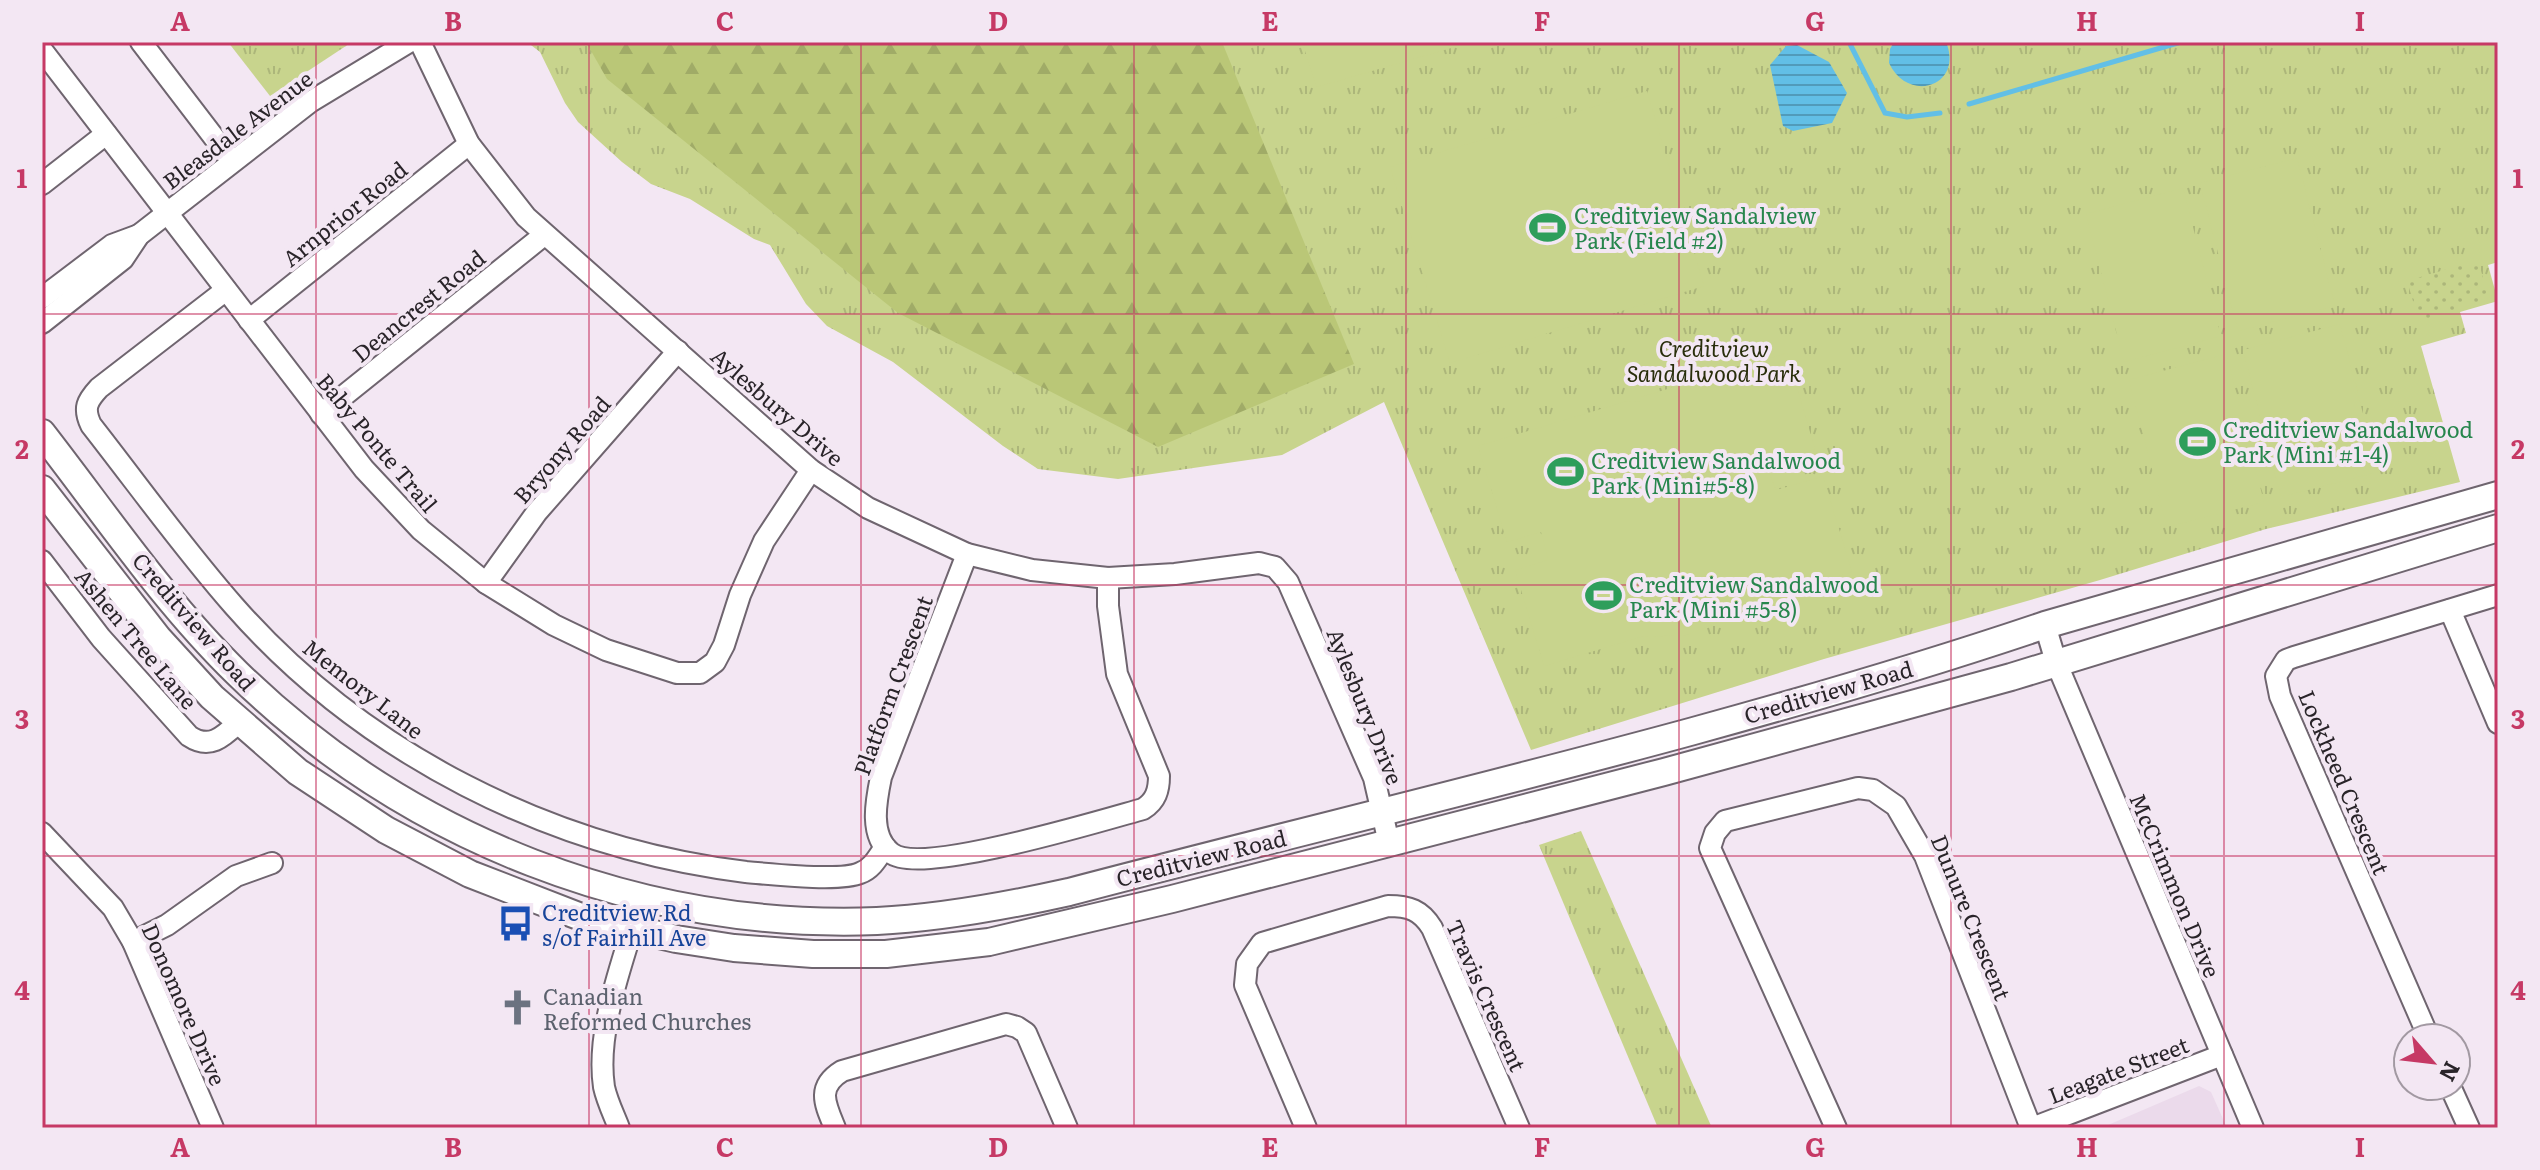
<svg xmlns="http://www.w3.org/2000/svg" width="2540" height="1170" font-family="Literata,serif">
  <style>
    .built { fill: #ebdaeb }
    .grass { fill: url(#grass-tufts) }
    .forest { fill: url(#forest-firs) }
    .garden { fill: url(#garden-dots) }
    .pitch { fill: #c8d48d }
    .water { fill: url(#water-rules) }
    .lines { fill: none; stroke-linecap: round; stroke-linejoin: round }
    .stream { stroke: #62bfe6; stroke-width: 5 }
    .minor-casing { stroke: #6f656f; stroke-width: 24 }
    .major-casing { stroke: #6f656f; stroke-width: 30 }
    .minor { stroke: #fff; stroke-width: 20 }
    .major { stroke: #fff; stroke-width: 26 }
    .grid { fill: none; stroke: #c63965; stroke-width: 2; stroke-opacity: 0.55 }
    .labels { text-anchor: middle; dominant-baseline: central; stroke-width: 8; stroke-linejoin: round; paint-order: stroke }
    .street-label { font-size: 22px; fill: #292429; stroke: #f3e7f3 }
    .leisure-label { font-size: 22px; fill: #27864d; stroke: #f3e7f3; text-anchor: start }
    .park-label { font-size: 22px; font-style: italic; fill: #292e0b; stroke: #f3e7f3 }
    .transit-label { font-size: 22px; fill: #164399; stroke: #f3e7f3; text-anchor: start }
    .worship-label { font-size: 22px; fill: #5b616d; stroke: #f3e7f3; text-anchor: start }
    .neatline { fill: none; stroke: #c63965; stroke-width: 3 }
    .grid-label { font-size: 26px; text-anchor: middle; font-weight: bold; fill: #c63965 }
  </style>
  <defs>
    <pattern id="grass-tufts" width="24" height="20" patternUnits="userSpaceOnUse" patternTransform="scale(2)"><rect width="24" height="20" fill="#c8d48d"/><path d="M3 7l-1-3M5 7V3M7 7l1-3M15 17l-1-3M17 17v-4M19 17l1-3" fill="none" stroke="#acb67a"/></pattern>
    <pattern id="forest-firs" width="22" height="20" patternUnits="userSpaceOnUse" patternTransform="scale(2)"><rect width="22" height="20" fill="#bac777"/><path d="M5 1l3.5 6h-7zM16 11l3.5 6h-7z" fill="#a0ab67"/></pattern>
    <pattern id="garden-dots" width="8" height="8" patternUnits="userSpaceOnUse" patternTransform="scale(2)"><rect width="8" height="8" fill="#c8d48d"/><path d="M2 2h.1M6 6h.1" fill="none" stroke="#acb67a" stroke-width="1.8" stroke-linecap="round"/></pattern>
    <pattern id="water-rules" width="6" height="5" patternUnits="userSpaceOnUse" patternTransform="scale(2)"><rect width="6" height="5" fill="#62bfe6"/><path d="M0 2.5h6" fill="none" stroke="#519bba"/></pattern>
  </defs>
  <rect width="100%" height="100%" fill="#f3e7f3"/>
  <path class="built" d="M2199,1086L2211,1092L2227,1128H2101Z"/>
  <g class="grass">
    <path d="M228,42H352L270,96Z"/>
    <path d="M527,42H2498V262L2488,265L2498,301L2460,312L2466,333L2421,346L2460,482L2266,529L2100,580L1824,659L1531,750L1384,402L1282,455L1118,479L1038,469L1003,446L893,362L827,326L806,304L770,245L754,239L690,199L651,184L622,162L578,122L565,103L540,52Z"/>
    <path d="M1581,831L1712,1128H1658L1539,845Z"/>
  </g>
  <path class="forest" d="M586,42H1222L1354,364L1158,447L898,313L607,79Z"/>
  <path class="garden" d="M2478,260L2489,299L2419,321L2407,281Z"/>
  <g class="pitch">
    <path d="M1302,42H1472L1317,87Z"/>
    <path d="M1647,91L1704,286L1450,363L1390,167Z"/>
    <path d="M2297,158L2335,306L2238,331L2200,183Z"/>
    <path d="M2183,188L2221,336L2124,362L2086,214Z"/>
    <path d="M2340,324L2378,472L2281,497L2243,350Z"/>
    <path d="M1787,353L1815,449L1766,465L1776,490L1823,476L1852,572L1738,607L1724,620L1686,635L1641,637L1544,666L1515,570L1548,560L1541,532L1507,542L1478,446L1624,402L1641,401V397Z"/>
    <path d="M2226,354L2264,502L2167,527L2129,380Z"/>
  </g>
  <g class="water">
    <path d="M1894,42H1946C1964,85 1909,105 1889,63L1890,49Z"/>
    <path d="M1797,45L1829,62L1847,93L1832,123L1793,131L1783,126L1770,65L1786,46Z"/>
  </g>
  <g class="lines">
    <g class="stream">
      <path d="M1849,42L1885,113L1907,117L1940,113"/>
      <path d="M1969,104L2181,42"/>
    </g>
    <defs>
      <g id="minor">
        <path d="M141,42L232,161"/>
        <path d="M420,42L469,144L526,217L811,470L868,508L967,554L1032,570L1108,578L1175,574L1259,563L1275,567L1288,582L1374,778L1389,843"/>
        <path d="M42,50L364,469L421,530L486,583L554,625L606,650L677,673H700L715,662L724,645L740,595L764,541L811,470"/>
        <path d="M42,184L106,134"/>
        <path d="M226,290L99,388C87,401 83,408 91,425C138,485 183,548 234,606C364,754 551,848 746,872C770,874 840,882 860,873C872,869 878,857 885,847"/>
        <path d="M42,298L112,245L139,235"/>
        <path d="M249,320L469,144"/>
        <path d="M42,323L123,259L139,235L310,102L409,42"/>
        <path d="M321,414L544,235"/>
        <path d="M967,554L881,777C876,801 869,836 891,853C920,876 1103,820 1143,809C1156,801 1159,790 1159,776L1117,674L1108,606V578"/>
        <path d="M42,561L101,638L189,736C210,750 223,737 239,722"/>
        <path d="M486,583L537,512L678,351"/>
        <path d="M2450,610L2498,723"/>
        <path d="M2045,625L2056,662L2253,1128"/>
        <path d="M42,833L113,908L133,942L213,1128"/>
        <path d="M133,942L167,925L236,876L272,863"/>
        <path d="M2429,1038L2280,696L2276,676L2286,660L2294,657L2498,595"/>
        <path d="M2450,1086L2469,1128"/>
        <path d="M619,1128C614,1115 607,1101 604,1087C595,1028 626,953 642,897"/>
        <path d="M835,1128C825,1104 816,1087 842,1071L1006,1024L1017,1027L1026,1033L1067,1128"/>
        <path d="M1306,1128L1245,985L1247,964L1262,943L1388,906C1409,906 1421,910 1432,928L1519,1128"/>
        <path d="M1836,1128L1710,848L1715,833L1725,821L1858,788L1873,790L1896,806L1925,856L2031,1128"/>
        <path d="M2032,1128L2222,1055"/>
      </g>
      <g id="major">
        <path d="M42,433C105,514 164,602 237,673C407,839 640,930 877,921C942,918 1006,906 1069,892C1395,806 1725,733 2045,625L2498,495"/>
        <path d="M42,489L158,638L212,697L298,772L386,830L470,874L581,917L676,939L734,948L813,954H886L989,942L1172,899L1664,772L2011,677L2498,528"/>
      </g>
    </defs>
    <use href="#minor" class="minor-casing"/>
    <use href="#major" class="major-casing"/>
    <use href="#minor" class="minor"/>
    <use href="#major" class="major"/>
  </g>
  <path class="grid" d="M316,42V1128M589,42V1128M861,42V1128M1134,42V1128M1406,42V1128M1679,42V1128M1951,42V1128M2224,42V1128M42,314H2498M42,585H2498M42,856H2498"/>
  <defs>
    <symbol id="stadium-bare" viewBox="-9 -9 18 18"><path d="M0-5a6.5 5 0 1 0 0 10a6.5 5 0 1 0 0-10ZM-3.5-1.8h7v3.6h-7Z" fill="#2e9e5b" stroke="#f3e7f3" stroke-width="2.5" paint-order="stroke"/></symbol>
    <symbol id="bus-bare" viewBox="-9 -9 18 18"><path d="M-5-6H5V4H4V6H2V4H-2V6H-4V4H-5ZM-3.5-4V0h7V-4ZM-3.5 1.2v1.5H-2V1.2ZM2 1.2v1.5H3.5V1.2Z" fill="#1a4fb4" stroke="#f3e7f3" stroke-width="2.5" paint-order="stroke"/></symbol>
    <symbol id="church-bare" viewBox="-9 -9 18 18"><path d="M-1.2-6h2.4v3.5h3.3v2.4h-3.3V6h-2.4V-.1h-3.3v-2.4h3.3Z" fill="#6b7280" stroke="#f3e7f3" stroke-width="2.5" paint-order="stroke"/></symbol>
  </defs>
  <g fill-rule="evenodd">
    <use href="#stadium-bare" x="1522" y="202" width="51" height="51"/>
    <use href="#stadium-bare" x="2172" y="416" width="51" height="51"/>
    <use href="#stadium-bare" x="1540" y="446" width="51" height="51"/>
    <use href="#stadium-bare" x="1578" y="570" width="51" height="51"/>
    <use href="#bus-bare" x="490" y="898" width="51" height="51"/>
    <use href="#church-bare" x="492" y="982" width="51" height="51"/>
  </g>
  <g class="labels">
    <g class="street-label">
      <text transform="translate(237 129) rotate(-37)">Bleasdale Avenue</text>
      <text transform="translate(344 213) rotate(-39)">Arnprior Road</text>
      <text transform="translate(418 305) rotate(-39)">Deancrest Road</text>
      <text transform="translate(778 406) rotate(41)">Aylesbury Drive</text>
      <text transform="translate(378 442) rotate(50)">Baby Ponte Trail</text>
      <text transform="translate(561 449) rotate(-49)">Bryony Road</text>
      <text transform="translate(195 621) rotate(49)">Creditview Road</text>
      <text transform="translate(137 638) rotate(50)">Ashen Tree Lane</text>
      <text transform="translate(892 685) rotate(-70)">Platform Crescent</text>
      <text transform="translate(364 688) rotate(38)">Memory Lane</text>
      <text transform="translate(1828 691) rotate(-16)">Creditview Road</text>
      <text transform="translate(1366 706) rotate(68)">Aylesbury Drive</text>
      <text transform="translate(2345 782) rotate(67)">Lockheed Crescent</text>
      <text transform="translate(1201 857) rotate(-14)">Creditview Road</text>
      <text transform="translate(2176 885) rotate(67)">McCrimmon Drive</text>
      <text transform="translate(1972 917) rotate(68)">Dunure Crescent</text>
      <text transform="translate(1487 995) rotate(66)">Travis Crescent</text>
      <text transform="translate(185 1004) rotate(66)">Donomore Drive</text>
      <text transform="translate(2118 1069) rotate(-21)">Leagate Street</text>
    </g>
    <g class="leisure-label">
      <text x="1574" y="214">Creditview Sandalview<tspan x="1574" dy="25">Park (Field #2)</tspan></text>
      <text x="2223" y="428">Creditview Sandalwood<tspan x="2223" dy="25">Park (Mini #1-4)</tspan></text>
      <text x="1591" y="459">Creditview Sandalwood<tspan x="1591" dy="25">Park (Mini#5-8)</tspan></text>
      <text x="1629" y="583">Creditview Sandalwood<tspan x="1629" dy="25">Park (Mini #5-8)</tspan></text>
    </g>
    <g class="park-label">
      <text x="1714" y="347">Creditview<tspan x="1714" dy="25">Sandalwood Park</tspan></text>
    </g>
    <g class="transit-label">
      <text x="542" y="911">Creditview Rd<tspan x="542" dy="25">s/of Fairhill Ave</tspan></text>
    </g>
    <g class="worship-label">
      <text x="543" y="995">Canadian<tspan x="543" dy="25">Reformed Churches</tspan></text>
    </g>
  </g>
  <rect width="2540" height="1170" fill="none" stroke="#f3e7f3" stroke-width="88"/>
  <g transform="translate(2432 1062) rotate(118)"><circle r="38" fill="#f3e7f3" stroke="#a299a2" stroke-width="2"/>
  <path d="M0-6L14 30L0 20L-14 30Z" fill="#c63965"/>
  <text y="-12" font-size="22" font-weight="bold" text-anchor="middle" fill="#292429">N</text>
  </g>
  <rect x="44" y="44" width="2452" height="1082" class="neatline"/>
  <g class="grid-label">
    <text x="180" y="31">A</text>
    <text x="453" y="31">B</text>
    <text x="725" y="31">C</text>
    <text x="998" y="31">D</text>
    <text x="1270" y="31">E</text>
    <text x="1542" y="31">F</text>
    <text x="1815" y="31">G</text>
    <text x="2087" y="31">H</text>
    <text x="2360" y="31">I</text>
    <text x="22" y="188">1</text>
    <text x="2518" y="188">1</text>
    <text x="22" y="459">2</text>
    <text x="2518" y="459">2</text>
    <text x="22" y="729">3</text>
    <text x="2518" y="729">3</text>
    <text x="22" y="1000">4</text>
    <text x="2518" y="1000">4</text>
    <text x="180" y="1157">A</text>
    <text x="453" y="1157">B</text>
    <text x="725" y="1157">C</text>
    <text x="998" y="1157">D</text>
    <text x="1270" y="1157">E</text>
    <text x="1542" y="1157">F</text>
    <text x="1815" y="1157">G</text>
    <text x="2087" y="1157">H</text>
    <text x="2360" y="1157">I</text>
  </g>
</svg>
